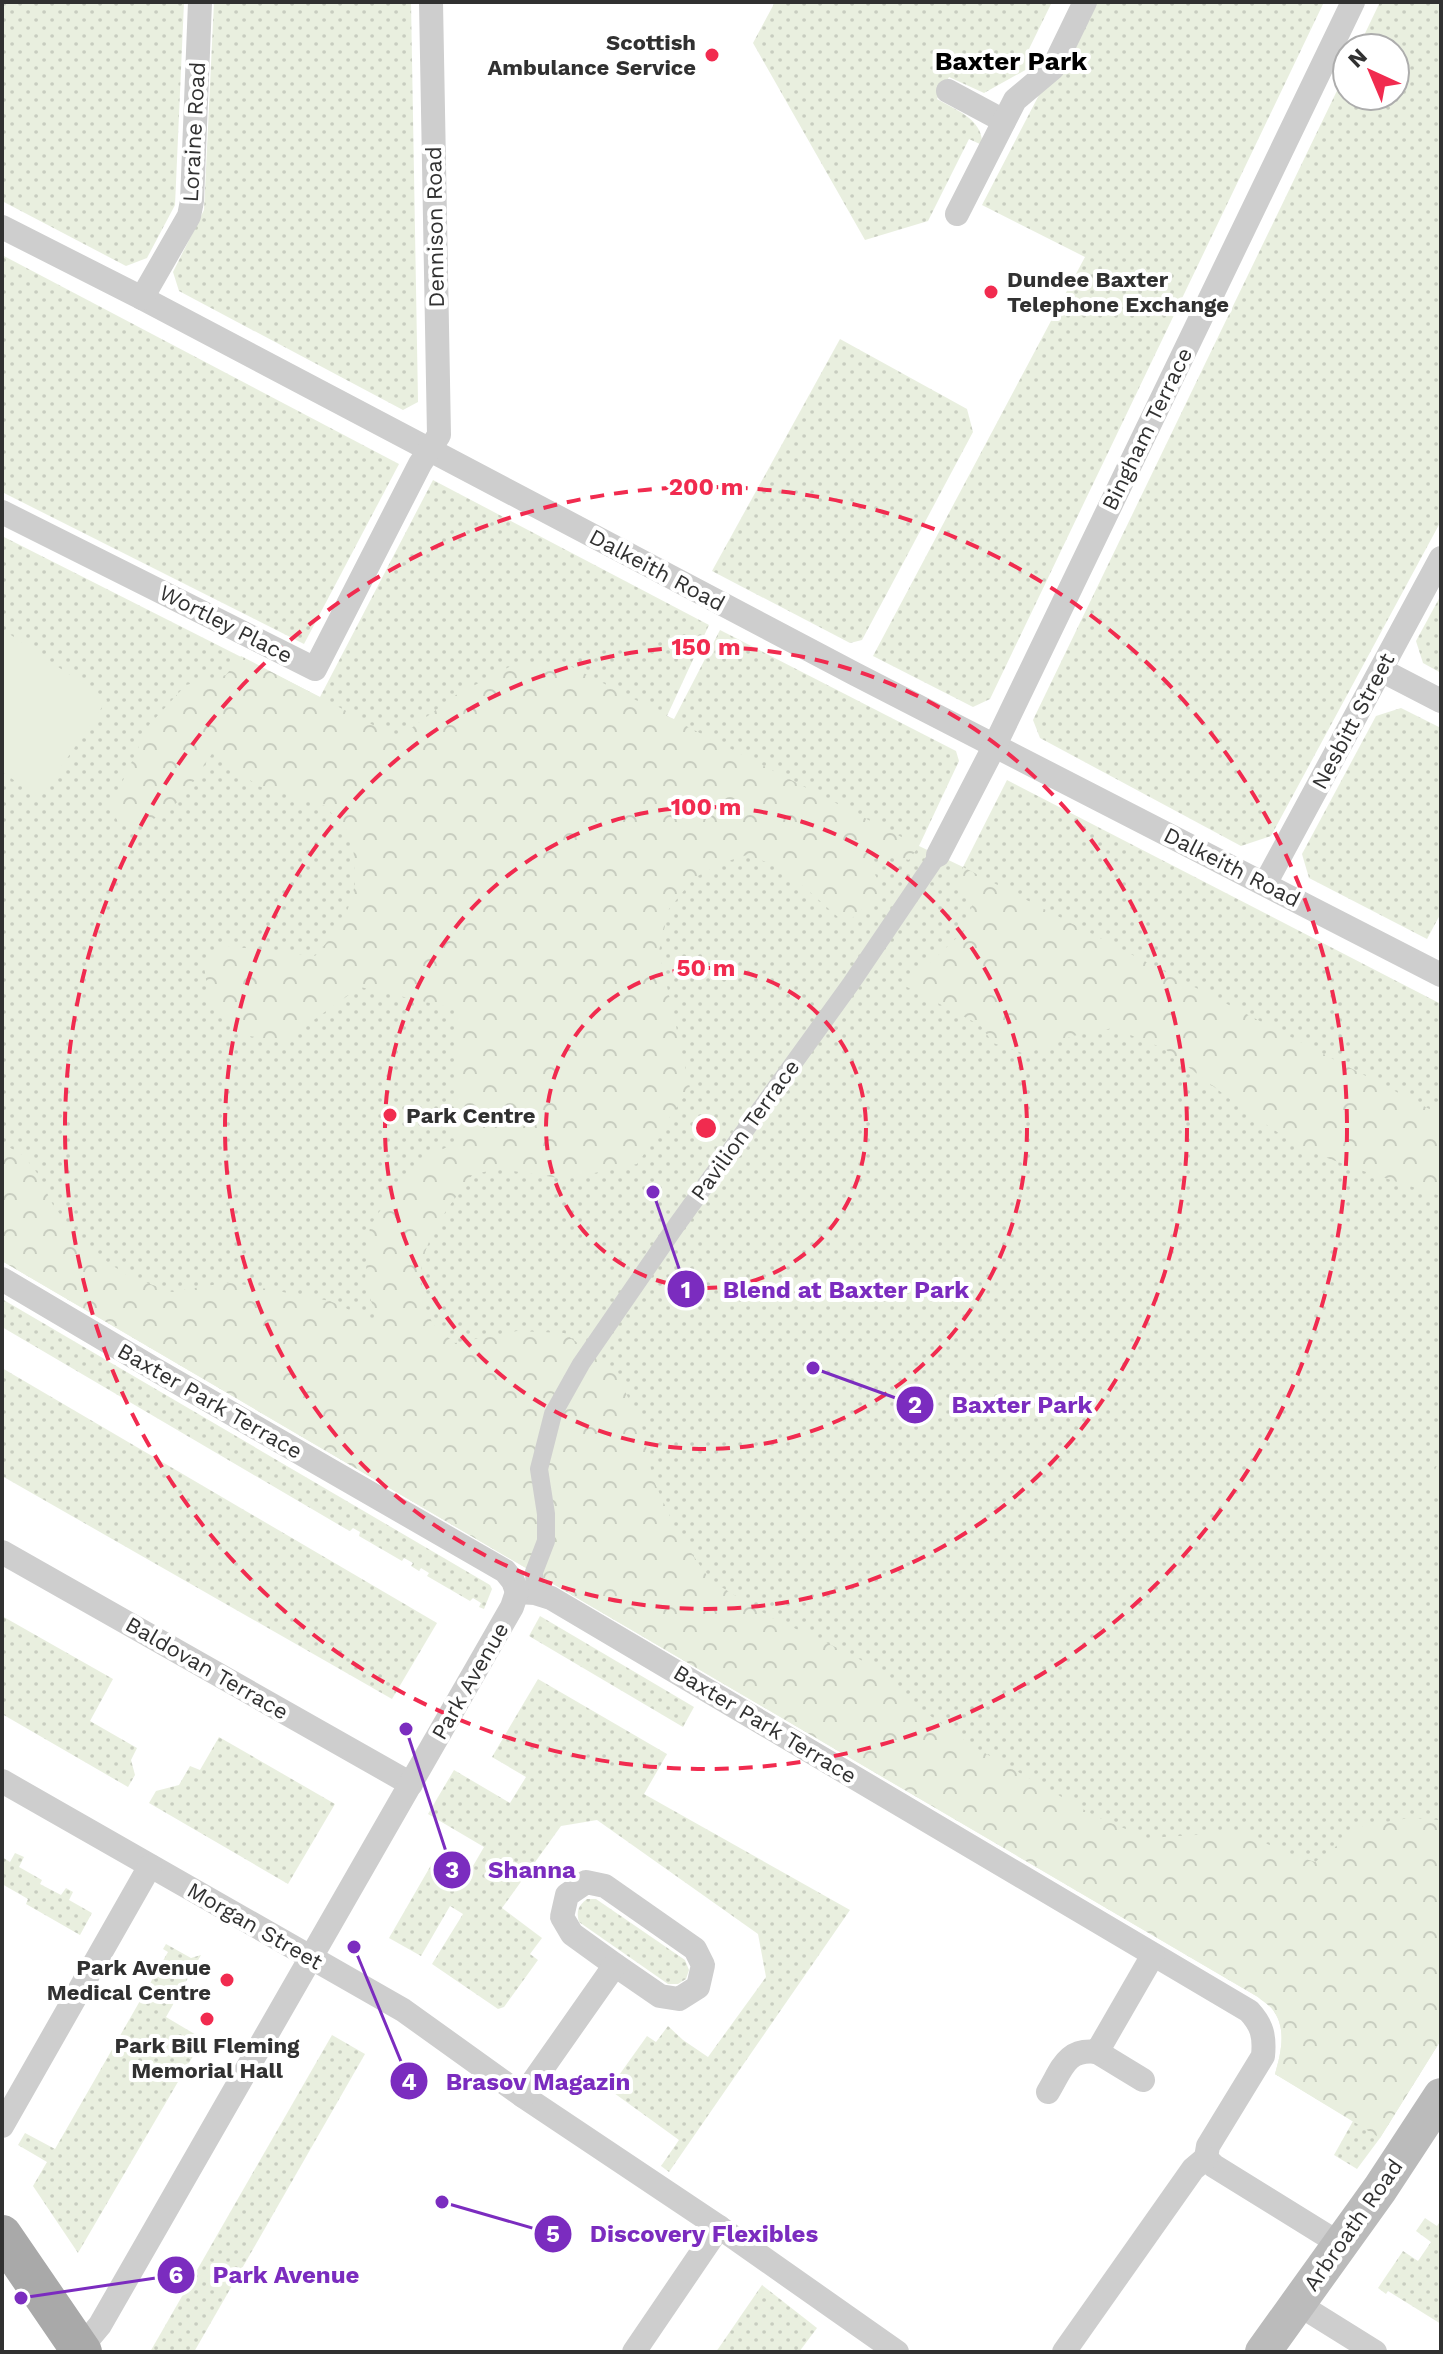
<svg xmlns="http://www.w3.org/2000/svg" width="1443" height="2354" font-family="'Work Sans',sans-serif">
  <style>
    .green { fill: url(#green-dots) }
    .forest { fill: url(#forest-crowns) }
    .pitch { fill: #e9efdf }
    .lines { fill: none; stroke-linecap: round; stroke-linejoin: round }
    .pedestrian { stroke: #cecece; stroke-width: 18 }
    .minor { stroke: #cecece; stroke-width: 24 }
    .secondary { stroke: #bbb; stroke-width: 36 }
    .primary { stroke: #a9a9a9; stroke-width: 40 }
    .ring { fill: none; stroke: #f12b4f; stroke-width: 4; stroke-dasharray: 14 10 }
    .poi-dot { fill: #f12b4f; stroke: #fff; stroke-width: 3 }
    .labels { text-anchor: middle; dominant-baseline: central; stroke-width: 8; stroke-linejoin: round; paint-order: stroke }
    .poi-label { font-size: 22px; font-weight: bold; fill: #313131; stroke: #fff; text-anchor: end }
    .street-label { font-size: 22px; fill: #313131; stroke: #fff }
    .quarter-label { font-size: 26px; font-weight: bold; fill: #000; stroke: #fff }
    .centre { fill: #f12b4f; stroke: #fff; stroke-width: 4 }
    .ring-label { font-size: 24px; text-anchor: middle; font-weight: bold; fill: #f12b4f; stroke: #fff; stroke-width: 8; stroke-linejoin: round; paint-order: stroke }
    .leader { fill: none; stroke: #7b2cbf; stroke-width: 3 }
    .callout-dot { fill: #7b2cbf; stroke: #fff; stroke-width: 3 }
    .mark-label { font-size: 24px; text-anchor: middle; font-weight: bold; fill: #fff }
    .callout-label { font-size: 24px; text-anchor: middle; font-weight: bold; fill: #7b2cbf; stroke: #fff; stroke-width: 8; stroke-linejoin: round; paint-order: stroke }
  </style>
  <defs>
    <pattern id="green-dots" width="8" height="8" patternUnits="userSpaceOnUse" patternTransform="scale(2)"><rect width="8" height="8" fill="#e9efdf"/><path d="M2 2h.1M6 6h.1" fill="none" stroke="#c8cdc0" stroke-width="1.8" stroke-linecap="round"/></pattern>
    <pattern id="forest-crowns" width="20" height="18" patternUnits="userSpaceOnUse" patternTransform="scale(2)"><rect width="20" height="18" fill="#e9efdf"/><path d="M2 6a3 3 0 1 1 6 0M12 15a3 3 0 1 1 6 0" fill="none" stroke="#c8cdc0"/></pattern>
  </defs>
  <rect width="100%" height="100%" fill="#fff"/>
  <g class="green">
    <path d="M2,2H184L175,205L147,258L126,266L2,201Z"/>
    <path d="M214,2H411L418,402L403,410L179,291L173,272L204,210Z"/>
    <path d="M775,2H1052L1029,49L1045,56L1038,63L984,93L949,77L937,99C956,110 984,120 982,145L969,139L928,221L865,240L753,43Z"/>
    <path d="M1097,2H1324L990,699L973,707L873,656L1085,257L982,205L1040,93Z"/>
    <path d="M1380,2H1441V521L1271,836L1241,846L1040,738L1033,720L1347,70V96H1395V48H1358Z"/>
    <path d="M2,255L399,464L304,644L2,492Z"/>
    <path d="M840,339L967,409L973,432L862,640L850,643L712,571Z"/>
    <path d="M433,480L709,625L667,716L674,719L720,630L956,751L959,761L919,846L963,867L1007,780L1441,1004V2040L1380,2138L1357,2169L1334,2155L1353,2121L1275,2074C1281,2053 1287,2029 1273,2010C1270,2005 1262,2001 1258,1997L2,1261V536L320,697Z"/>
    <path d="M1441,595V673L1423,663L1416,641Z"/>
    <path d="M1401,708L1441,728V913L1427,939L1309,878L1302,854L1376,716Z"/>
    <path d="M2,1299L490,1585L492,1589L484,1609L479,1607L481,1603L473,1598L470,1601L427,1576L429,1573L421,1568L419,1571L411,1566L413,1563L404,1558L402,1561L359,1536L360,1532L353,1528L350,1531L346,1529L2,1327Z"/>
    <path d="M2,1368L437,1623L392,1699L2,1476Z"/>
    <path d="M2,1616L113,1679L90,1721L137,1748L131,1760L135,1775L128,1787L2,1714Z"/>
    <path d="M540,1616L694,1707L683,1727L529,1636Z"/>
    <path d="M538,1679L667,1754L644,1794L850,1910L669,2172L661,2166L679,2140L614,2093L612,2085L647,2036L656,2042L668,2026L683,2040L708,2057L766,1977L758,1934L597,1820L561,1826L502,1908L542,1938L530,1954L538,1960L504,2007L498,2009L432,1964L463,1914L450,1906L421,1956L389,1938L434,1860L466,1878L484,1847L428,1814L454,1770L510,1803L526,1777L492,1757Z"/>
    <path d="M219,1737L335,1804L288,1884L149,1803L156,1791L179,1785L190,1766L200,1770Z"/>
    <path d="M15,1853L24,1857L19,1867L42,1880L40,1884L61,1895L66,1888L73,1892L69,1900L92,1913L80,1935L26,1904L28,1899L2,1884V1857L10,1862Z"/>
    <path d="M587,1899H596L685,1960L689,1970L686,1979L678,1984H668L579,1922C576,1911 578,1906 587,1899Z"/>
    <path d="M166,1944L191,1958L201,1955L166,2017L203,2039L78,2253L33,2186L47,2162L18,2145L25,2133L55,2149L168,1952L163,1949Z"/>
    <path d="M332,2035L365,2054L194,2352H150Z"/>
    <path d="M1425,2218L1437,2226L1441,2220V2324L1388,2291L1386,2294L1378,2288L1403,2251L1418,2261L1431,2242L1416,2231Z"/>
    <path d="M762,2285L817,2328L799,2352H716Z"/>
  </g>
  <g class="forest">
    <path d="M241,656L398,738L456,695L511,666L566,664L919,846L909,860L887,855L874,859V873L884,890L849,921L839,918L783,868L747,855L722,863L694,878L669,909L659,951L690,1088L637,1164L566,1179L500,1169L473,1174C440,1218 401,1265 432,1322C437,1330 448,1337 455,1343L517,1331L564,1333L615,1370L642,1427L653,1479L677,1532L710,1580L770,1617L844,1651L887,1674L921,1709L969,1744L1095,1816L1147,1838L1243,1832L1284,1852L1315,1862L1363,1826L1409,1818L1441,1820V2040L1380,2138L1275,2074C1281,2053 1287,2029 1273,2010C1270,2005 1262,2001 1258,1997L2,1261V1143L24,1156L37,1173L53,1205L84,1246L128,1276L172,1292L230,1282L330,1301L378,1323L365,1281L370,1226L395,1188L427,1157L457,1142V1009L360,987L284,1041L249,1036L210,1007L204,966L219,945L315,956L344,922L355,885L353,837L325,806L258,786L235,769L215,749L182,799L148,823L119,825L111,806L149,725L186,685L226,675Z"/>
    <path d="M963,867L1441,1115V1196L1360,1170L1303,1149L1244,1110L1165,1049L1113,1028L1073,1036L1025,1054L993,1043L980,1025L905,986L964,931L973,903L958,885Z"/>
  </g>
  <g class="pitch">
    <path d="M8,633L107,700L40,798L2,772V643Z"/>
    <path d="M1441,1456V1492L1428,1486Z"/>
  </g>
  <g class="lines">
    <path class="pedestrian" d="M535,1593L534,1572L546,1541V1514L539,1469L553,1414L581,1364L676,1226L850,985L938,855"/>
    <g class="minor">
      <path d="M948,91L1004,121"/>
      <path d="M957,214L1015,100L1053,68L1085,2"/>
      <path d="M2,227L142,298L855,674L1441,975"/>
      <path d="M142,298L189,216L192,201L200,2"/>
      <path d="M2,512L315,669L420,464L439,435L431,2"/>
      <path d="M1381,670L1441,701"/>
      <path d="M938,855L995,745L1353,2"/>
      <path d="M1265,884L1441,558"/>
      <path d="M2,1279L156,1370L505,1571L513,1581L517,1592L535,1593L551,1598L1249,2011C1262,2025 1265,2036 1263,2056L1208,2146L1206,2158L1214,2166L1340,2244"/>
      <path d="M2,1552L411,1784"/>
      <path d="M2,1781L403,2010L523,2096L719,2227L897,2352"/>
      <path d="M586,1882L605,1886L695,1949L703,1965L698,1987L679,1999L660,1996L615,1965L572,1934L562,1917L567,1895Z"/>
      <path d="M1097,2052L1143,2080"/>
      <path d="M1048,2092C1062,2069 1066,2048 1097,2052L1153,1955"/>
      <path d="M523,2096L615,1965"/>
      <path d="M2,2126L150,1866"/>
      <path d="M1298,2304L1375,2352"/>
      <path d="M80,2349L100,2325L512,1607L517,1592"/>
      <path d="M634,2352L719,2227"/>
      <path d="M1064,2352L1193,2169L1206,2158"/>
    </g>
    <path class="secondary" d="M1263,2352L1380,2189L1441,2096"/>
    <path class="primary" d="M2,2235L82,2352"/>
  </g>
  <g class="ring">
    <circle cx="706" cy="1128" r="160"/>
    <circle cx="706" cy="1128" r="321"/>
    <circle cx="706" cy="1128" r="481"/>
    <circle cx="706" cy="1128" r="641"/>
  </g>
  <g class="poi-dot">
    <circle cx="712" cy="55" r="8"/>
    <circle cx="991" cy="292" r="8"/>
    <circle cx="390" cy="1115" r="8"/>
    <circle cx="227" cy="1980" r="8"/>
    <circle cx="207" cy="2019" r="8"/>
  </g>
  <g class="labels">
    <g class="poi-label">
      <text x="696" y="42">Scottish<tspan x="696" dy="25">Ambulance Service</tspan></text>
      <text x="1007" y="279" text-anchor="start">Dundee Baxter<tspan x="1007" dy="25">Telephone Exchange</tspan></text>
      <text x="406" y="1115" text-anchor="start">Park Centre</text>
      <text x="211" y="1967">Park Avenue<tspan x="211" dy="25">Medical Centre</tspan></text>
      <text x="207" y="2045" text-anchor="middle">Park Bill Fleming<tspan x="207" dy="25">Memorial Hall</tspan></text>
    </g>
    <g class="street-label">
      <text transform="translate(194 132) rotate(-87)">Loraine Road</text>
      <text transform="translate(435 227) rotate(-91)">Dennison Road</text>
      <text transform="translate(1147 429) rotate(-64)">Bingham Terrace</text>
      <text transform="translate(657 570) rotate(28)">Dalkeith Road</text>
      <text transform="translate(226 624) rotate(27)">Wortley Place</text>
      <text transform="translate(1353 721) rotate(-62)">Nesbitt Street</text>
      <text transform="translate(1232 867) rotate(27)">Dalkeith Road</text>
      <text transform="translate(745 1130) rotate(-54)">Pavilion Terrace</text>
      <text transform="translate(210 1401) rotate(30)">Baxter Park Terrace</text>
      <text transform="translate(207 1668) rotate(30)">Baldovan Terrace</text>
      <text transform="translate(470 1681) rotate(-60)">Park Avenue</text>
      <text transform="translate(765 1724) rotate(31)">Baxter Park Terrace</text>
      <text transform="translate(255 1926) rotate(30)">Morgan Street</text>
      <text transform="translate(1353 2225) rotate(-55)">Arbroath Road</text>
    </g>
    <g class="quarter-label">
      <text x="1011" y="61">Baxter Park</text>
    </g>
  </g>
  <circle cx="706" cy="1128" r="12" class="centre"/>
  <g class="ring-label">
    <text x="706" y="495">200 m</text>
    <text x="706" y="655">150 m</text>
    <text x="706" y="815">100 m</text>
    <text x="706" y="976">50 m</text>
  </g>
  <path class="leader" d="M653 1192L686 1289M813 1368L915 1405M406 1729L452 1870M354 1947L409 2081M442 2202L553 2234M21 2298L176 2275"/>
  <g class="callout-dot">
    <circle cx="653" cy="1192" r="8"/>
    <circle cx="813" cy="1368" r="8"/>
    <circle cx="406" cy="1729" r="8"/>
    <circle cx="354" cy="1947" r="8"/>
    <circle cx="442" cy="2202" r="8"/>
    <circle cx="21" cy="2298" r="8"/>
    <circle cx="686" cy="1289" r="20"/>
    <circle cx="915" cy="1405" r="20"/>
    <circle cx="452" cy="1870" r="20"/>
    <circle cx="409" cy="2081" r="20"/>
    <circle cx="553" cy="2234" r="20"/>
    <circle cx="176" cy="2275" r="20"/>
  </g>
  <g class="mark-label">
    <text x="686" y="1298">1</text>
    <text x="915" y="1413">2</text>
    <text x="452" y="1878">3</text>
    <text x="409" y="2090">4</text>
    <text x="553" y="2242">5</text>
    <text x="176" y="2283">6</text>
  </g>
  <g class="callout-label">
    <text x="846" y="1298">Blend at Baxter Park</text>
    <text x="1022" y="1413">Baxter Park</text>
    <text x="532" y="1878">Shanna</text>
    <text x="538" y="2090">Brasov Magazin</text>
    <text x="704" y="2242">Discovery Flexibles</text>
    <text x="286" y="2283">Park Avenue</text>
  </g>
  <rect width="1443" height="2354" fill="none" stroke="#313131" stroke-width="8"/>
  <g transform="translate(1371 72) rotate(316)"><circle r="38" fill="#ffffff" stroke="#adadad" stroke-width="2"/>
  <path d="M0-6L14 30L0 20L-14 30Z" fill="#f12b4f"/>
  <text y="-12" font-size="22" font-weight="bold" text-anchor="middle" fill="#313131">N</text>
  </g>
</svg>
